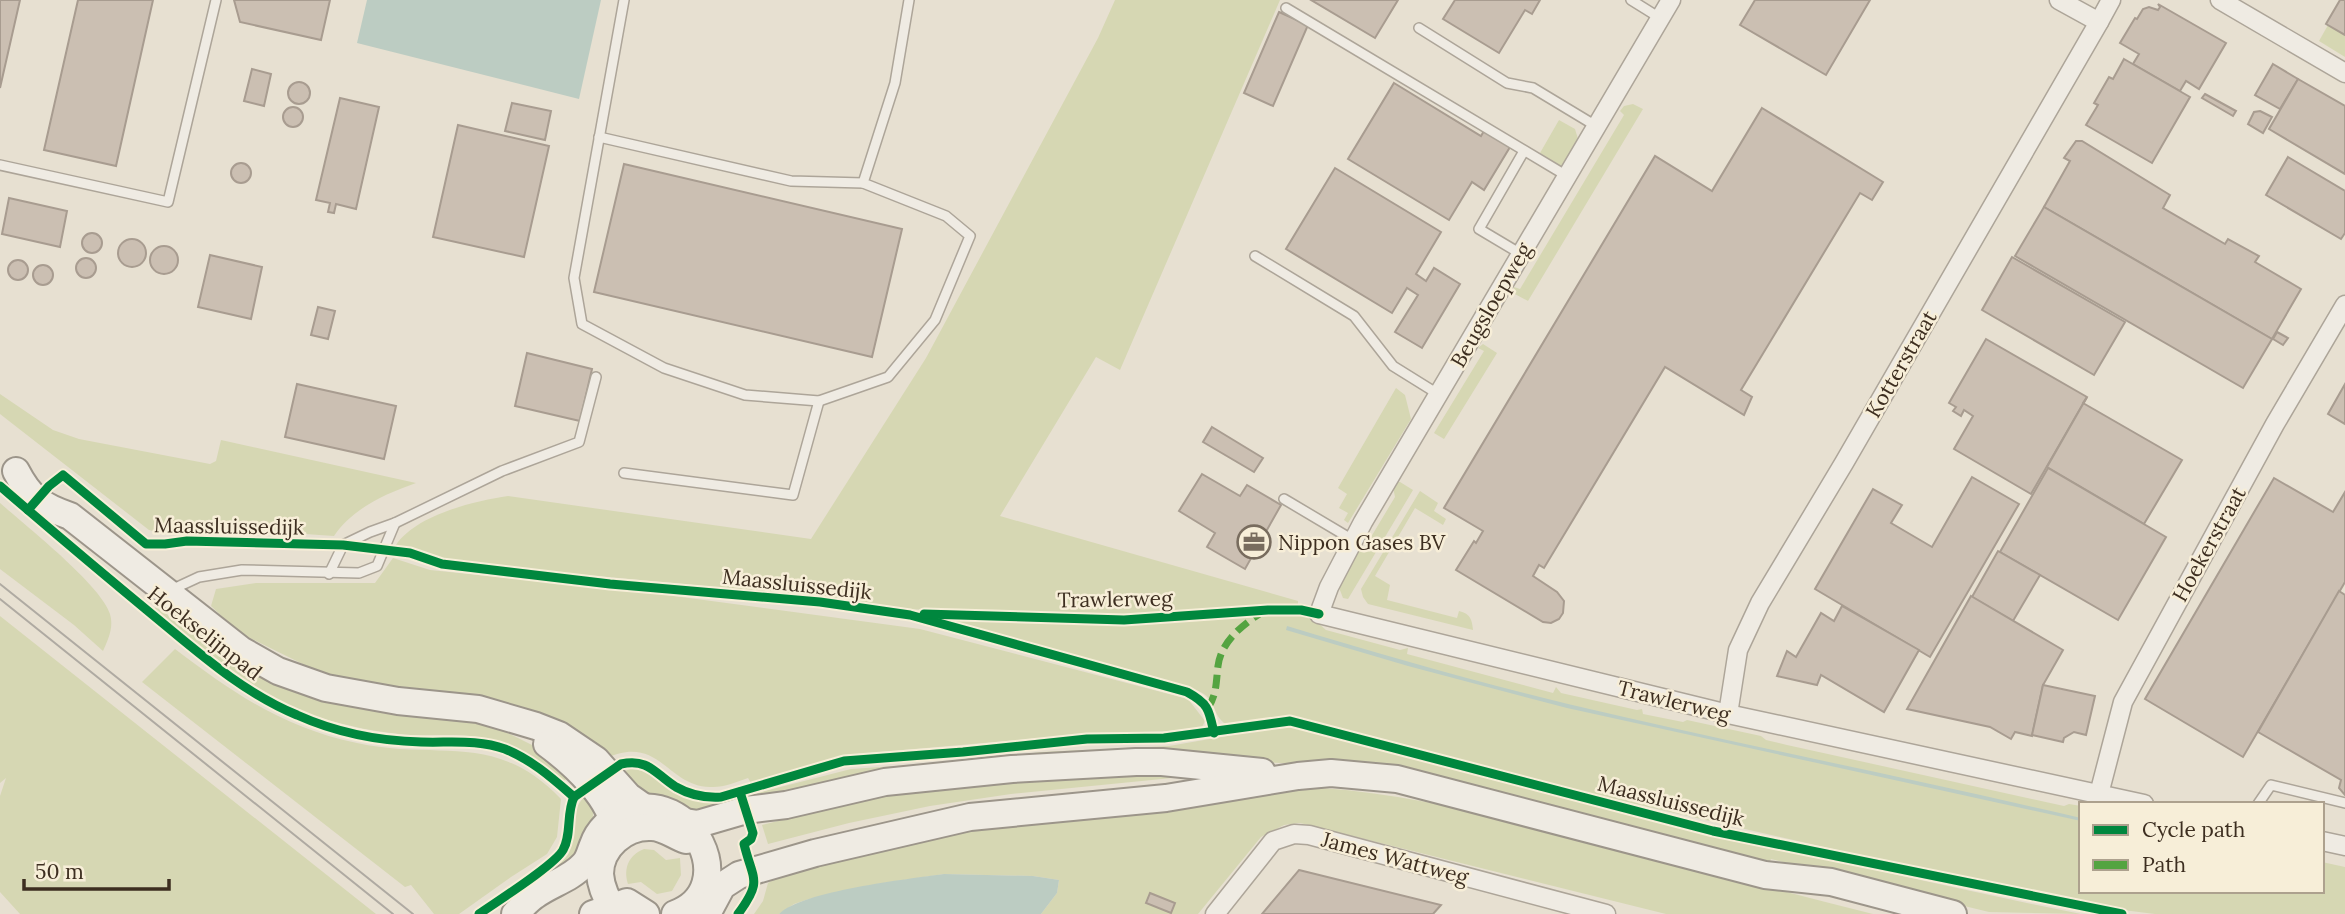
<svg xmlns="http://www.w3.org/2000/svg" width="2345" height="914" font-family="Lora,serif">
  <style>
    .green { fill: #d6d7b3 }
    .water { fill: #bcccc2 }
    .building { fill: #cbbfb2; stroke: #a89c90; stroke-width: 2 }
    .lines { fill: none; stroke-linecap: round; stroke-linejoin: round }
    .lane-casing { stroke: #ada599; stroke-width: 12 }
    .street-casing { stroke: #ada599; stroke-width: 21 }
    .secondary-casing { stroke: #9c958a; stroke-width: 30 }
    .lane { stroke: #efebe3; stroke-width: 9 }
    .street { stroke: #efebe3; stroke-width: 18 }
    .secondary { stroke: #efebe3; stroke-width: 26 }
    .tram { stroke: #afaaa2; stroke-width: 2 }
    .quiet { stroke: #54a441; stroke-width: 7; stroke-dasharray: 14 7; stroke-linecap: butt }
    .cycleway-casing { stroke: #f7eed8; stroke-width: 13 }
    .cycleway { stroke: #00873e; stroke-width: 9 }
    .labels { text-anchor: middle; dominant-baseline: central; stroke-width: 5; stroke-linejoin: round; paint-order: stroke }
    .street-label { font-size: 21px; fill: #3d2e20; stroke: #f7eed8 }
    .poi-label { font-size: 21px; fill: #3d2e20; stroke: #f7eed8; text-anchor: start }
  </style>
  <rect width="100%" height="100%" fill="#e7e0d1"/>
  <g class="green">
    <path d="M1115,0H1280L1120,370L1096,357L1000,516L1298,601V604L1117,615L900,609L705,586L445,562L420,552L396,545C416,515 474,501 508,496L811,539L926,358L1098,38Z"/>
    <path d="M2328,25L2345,35V57L2319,41Z"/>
    <path d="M1633,104L1643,109L1528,301L1513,293L1514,287L1520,289L1624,115L1620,111L1624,106Z"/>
    <path d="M1559,120L1575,129L1578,139L1561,167L1540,153Z"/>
    <path d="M1483,344L1497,353L1444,439L1434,433L1484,351L1478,348Z"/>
    <path d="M1396,388L1405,395L1411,419L1348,523L1344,520L1348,513L1339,508L1347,494L1338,488Z"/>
    <path d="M0,394L53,430L79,439L210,464L216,461L221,440L416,483C385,494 353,508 334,536L217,528L167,534L149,530L0,414Z"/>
    <path d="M1396,482H1400L1413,490L1348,599L1343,598L1338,585L1355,550L1365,547L1395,497L1393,487Z"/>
    <path d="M1420,491L1438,503L1434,511L1446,519L1443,525L1415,508L1375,576L1390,585L1387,600L1457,618L1459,611C1471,614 1472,620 1473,630L1368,604L1363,597L1361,589Z"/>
    <path d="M0,503C25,525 102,586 110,614C114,627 108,640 103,651L74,625L0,569Z"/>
    <path d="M393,558L430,570L644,592L920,629L1188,699L1205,721L1202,727L1169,731L1086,734L846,755L751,783L748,778C736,782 723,788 710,787C666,786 660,733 604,759L319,672L238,632L211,606L216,589L256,583H375Z"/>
    <path d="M156,607L244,667L323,700L387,714L471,721L496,727L534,746L570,775L564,781C537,757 506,740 470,736C450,734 431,736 411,735C379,733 347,726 317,717C252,696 206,651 154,609Z"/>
    <path d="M1253,614L1309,615L1326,630L1400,650L1408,648L1407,654L1553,693L1556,687L1561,693L1637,710L1642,709L1643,714L1683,722L1687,720L1761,736L1766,740L1787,745L2064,806L2069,804L2081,806V891H2322V862L2345,867V914H2155L2075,904L1635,804L1469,764L1292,716L1229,726C1212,717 1217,703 1204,694C1200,691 1192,689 1187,688L931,617L1127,623Z"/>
    <path d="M0,616L376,914H20L0,892V796L6,778L0,783Z"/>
    <path d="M175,649C233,693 284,728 357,743C439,761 495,730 561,799L557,837L547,854L511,877L459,914H434L411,885L405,887L142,682Z"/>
    <path d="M1279,727L1300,728C1559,796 1818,861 2081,914L1989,912L1771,859L1767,867L1345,766L1260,762L946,771L846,777L756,802L753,794L851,769L968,761L1041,752L1169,746Z"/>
    <path d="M630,769C650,769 661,786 678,794C695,804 712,802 731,801L697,814L650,798L618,774Z"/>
    <path d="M1061,772L1202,775L1011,794L930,806L849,823L768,844L762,825L848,803L929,786Z"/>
    <path d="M1322,788C1394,793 1462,809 1532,825C1646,853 1759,886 1873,914H1666L1300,823L1284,825L1261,837L1198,914H1041L1057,893L1059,880L1033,876L944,874L877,884L809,899L794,904L779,914H754L763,901L768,883L778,877L776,870L926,833L1261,793Z"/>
    <path d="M588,794L594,806L593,817L581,846L568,866L546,874C590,844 560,815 588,794Z"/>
    <path d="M644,849L654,850L666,860L680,858L681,875L672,891L657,894L641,882L628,884C623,868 629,855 644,849Z"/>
  </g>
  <g class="water">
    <path d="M367,0H601L579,99L357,43Z"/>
    <path d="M1287,626C1380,654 1473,681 1568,704C1738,744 1910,778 2081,818V821L1567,708L1408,666L1286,630Z"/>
    <path d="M944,874L1033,876L1059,880L1057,893L1041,914H779C802,891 908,879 944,874Z"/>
  </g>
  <g class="building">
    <path d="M0,0H20L0,88Z"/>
    <path d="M78,0H153L116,166L44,150Z"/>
    <path d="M234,0H330L321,40L240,22Z"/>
    <path d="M1311,0H1398L1375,38Z"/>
    <path d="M1455,0H1540L1532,14L1525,10L1499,53L1443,19Z"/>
    <path d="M1755,0H1870L1826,75L1740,25Z"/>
    <path d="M2340,0H2345V35L2326,24Z"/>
    <path d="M2158,4L2226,43L2199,89L2186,81L2180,91L2133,64L2139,54L2120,43L2135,18L2137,19L2143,9L2149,7L2158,10L2160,7Z"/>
    <path d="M1279,12L1308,25L1273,106L1244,93Z"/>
    <path d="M2124,59L2190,97L2152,163L2086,125L2098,105L2094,103L2109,77L2113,79Z"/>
    <path d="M2273,64L2298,79L2280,109L2255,95Z"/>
    <path d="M252,69L271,74L264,106L244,101Z"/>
    <path d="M2298,79L2345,106V174L2269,129Z"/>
    <circle cx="299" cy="93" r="11"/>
    <path d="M1394,83L1481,136L1484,131L1510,147L1484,190L1472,182L1449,220L1348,159Z"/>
    <path d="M2205,94L2236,111L2233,116L2202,98Z"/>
    <path d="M340,98L379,107L356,209L336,204L334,213L328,212L330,203L316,200Z"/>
    <path d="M512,103L551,111L545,140L505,131Z"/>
    <circle cx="293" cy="117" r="10"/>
    <path d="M1762,108L1883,182L1872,200L1860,193L1741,390L1752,397L1744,415L1665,367L1544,568L1539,565L1533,576L1557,592L1564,601L1563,613L1559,619L1551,623L1543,622L1456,570L1474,541L1476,543L1483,531L1444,508L1655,156L1712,191Z"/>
    <path d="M2260,111L2272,117L2263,133L2248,124L2254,112Z"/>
    <path d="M458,125L549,146L524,257L433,237Z"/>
    <path d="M2076,141H2082L2170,195L2163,208L2225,244L2228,239L2259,256L2255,262L2301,289L2272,339L2044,207L2070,161L2064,158Z"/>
    <path d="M2288,157L2345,191V233L2341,239L2266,195Z"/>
    <circle cx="241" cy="173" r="10"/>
    <path d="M624,164L902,229L872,357L594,292Z"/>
    <path d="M1335,168L1441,232L1416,274L1426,281L1434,268L1460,284L1422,348L1395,332L1418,295L1407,288L1392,313L1286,249Z"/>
    <path d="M9,198L67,211L60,247L2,234Z"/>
    <path d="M2044,207L2272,339L2243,388L2015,256Z"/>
    <circle cx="92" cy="243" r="10"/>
    <circle cx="132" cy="253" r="14"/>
    <circle cx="164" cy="260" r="14"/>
    <path d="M210,255L262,267L251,319L198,307Z"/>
    <path d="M2012,257L2125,322L2094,375L1982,310Z"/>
    <circle cx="86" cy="268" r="10"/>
    <circle cx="18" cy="270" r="10"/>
    <circle cx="43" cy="275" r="10"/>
    <path d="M318,307L335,311L328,339L311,335Z"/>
    <path d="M2277,332L2288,338L2283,345L2273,339Z"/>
    <path d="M1986,339L2087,397L2031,494L1954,449L1973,416L1964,410L1961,416L1953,411L1956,407L1949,403Z"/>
    <path d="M527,353L592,369L580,421L515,406Z"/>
    <path d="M297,384L396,406L384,459L285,437Z"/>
    <path d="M2345,384V424L2328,414Z"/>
    <path d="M2087,397L2083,403L2182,460L2144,524L2047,467Z"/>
    <path d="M1212,427L1263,458L1254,472L1203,442Z"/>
    <path d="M2048,468L2166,537L2118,620L2000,552Z"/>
    <path d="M1202,474L1240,496L1247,485L1281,505L1245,569L1207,547L1215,533L1179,511Z"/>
    <path d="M1972,477L2019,504L1930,657L1815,589L1873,489L1902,505L1891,523L1932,547Z"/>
    <path d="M2274,478L2333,512L2345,492V582L2243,757L2145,699Z"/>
    <path d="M1998,551L2040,575L2013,621L1972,597Z"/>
    <path d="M2339,591L2345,595V795L2339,788L2341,780L2258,732Z"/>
    <path d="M1971,596L2063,650L2043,685L2032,736L2015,732L2011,739L1990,727L1907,709Z"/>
    <path d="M1842,606L1919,650L1884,712L1821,675L1817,685L1777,676L1787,651L1796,657L1821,613L1834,621Z"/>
    <path d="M2043,685L2095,696L2086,735L2074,732L2064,738L2063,742L2032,735Z"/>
    <path d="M1299,870L1441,905L1433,914H1262Z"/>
    <path d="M1150,893L1175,903L1171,913L1146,903Z"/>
  </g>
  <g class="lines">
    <defs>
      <g id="lane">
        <path d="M624,0L574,278L582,324L664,368L745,395L819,401L888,377L935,320L970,236L946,216L863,183L895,83L909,0"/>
        <path d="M1631,0L1660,18"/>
        <path d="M1286,8L1567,176"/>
        <path d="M1419,28L1507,83L1533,88L1596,126"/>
        <path d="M599,137L791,181L863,183"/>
        <path d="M0,165L168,202L216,0"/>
        <path d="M1521,254L1479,229L1524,151"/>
        <path d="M1255,256L1354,316L1393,366L1438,394"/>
        <path d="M624,473L793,495L819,401"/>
        <path d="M1284,499L1353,540"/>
        <path d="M329,574L343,545L370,532L395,523L502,471L579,442L596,377"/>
        <path d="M171,590L199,577L242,570L359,573L377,566L395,523"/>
        <path d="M2258,804L2271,785L2345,803"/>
      </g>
      <g id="street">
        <path d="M1671,0L1363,522L1329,587L1319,614L1728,714L2144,804"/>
        <path d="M2059,0L2099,22L2111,0"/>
        <path d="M2220,0L2345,73"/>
        <path d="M1728,714L1738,650L1760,603L1844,463L2099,22"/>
        <path d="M2099,794L2123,702L2275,424L2345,305"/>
        <path d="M2322,841L2345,846"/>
        <path d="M1215,914L1273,841L1294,834L1309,835L1606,914"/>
      </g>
      <g id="secondary">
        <path d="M16,471C30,498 41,506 70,516L241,650L278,671L326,688L398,701L478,709L536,726L559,735L596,760L628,796L645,808"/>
        <path d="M547,744C573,763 614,800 615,834"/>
        <path d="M685,822L698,824L746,810L786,805L885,782L1012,769L1136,762H1162L1262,772"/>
        <path d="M515,914C521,908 527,901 534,896C550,884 571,879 584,864C589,859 590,852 593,845C598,830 611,818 625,812C692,785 743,889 675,914"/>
        <path d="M593,914L627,902L646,914"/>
        <path d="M616,914C608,902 601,889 600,874C600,847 625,826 651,827C664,827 674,836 686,840"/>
        <path d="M707,914L722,886L739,875L815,853L970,817L1166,798L1298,776L1331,773L1397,779L1765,875L1831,882L1953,914"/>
      </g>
    </defs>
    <use href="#lane" class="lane-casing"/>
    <use href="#street" class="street-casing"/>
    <use href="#secondary" class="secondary-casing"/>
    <use href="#lane" class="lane"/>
    <use href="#street" class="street"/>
    <use href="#secondary" class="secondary"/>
    <g class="tram">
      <path d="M0,584L413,914"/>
      <path d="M0,599L393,914"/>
    </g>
    <path class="quiet" d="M1208,708C1217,694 1216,682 1218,666C1221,642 1242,625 1261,613"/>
    <defs>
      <g id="cycleway">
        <path d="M0,486C51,530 102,573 154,616C199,653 242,692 297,715C335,732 379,741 421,742C449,743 478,739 505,749C532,760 552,778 574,797"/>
        <path d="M28,510L49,486L63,475L146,544H165L187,541L343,545L410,553L442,564L610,584L820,602L910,615L1187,692C1209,704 1209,710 1214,733"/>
        <path d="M924,614L1124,620L1268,610H1301L1319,614"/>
        <path d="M574,797L621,764C649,758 655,774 676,787C690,795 705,798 721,797L844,761L963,752L1087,739L1164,738L1290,721L1713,831L2122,914"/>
        <path d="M479,914C496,902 555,865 563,850C572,834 566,814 574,797"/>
        <path d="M738,914C763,880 753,881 744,844L751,839L753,833L740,792"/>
      </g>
    </defs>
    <use href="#cycleway" class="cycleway-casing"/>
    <use href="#cycleway" class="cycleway"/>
  </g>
  <defs>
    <symbol id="office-ring" viewBox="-11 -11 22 22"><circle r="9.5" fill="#f7eed8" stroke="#786c5e" stroke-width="1.5"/><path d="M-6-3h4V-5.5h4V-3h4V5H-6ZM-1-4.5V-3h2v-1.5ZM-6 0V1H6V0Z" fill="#786c5e"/></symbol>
  </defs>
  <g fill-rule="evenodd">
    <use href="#office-ring" x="1235" y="523" width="38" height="38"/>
  </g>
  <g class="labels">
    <g class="street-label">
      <text transform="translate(1491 305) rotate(-60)">Beugsloepweg</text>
      <text transform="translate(1901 364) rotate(-60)">Kotterstraat</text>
      <text transform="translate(229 526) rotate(1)">Maassluissedijk</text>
      <text transform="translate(2209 544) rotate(-61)">Hoekerstraat</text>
      <text transform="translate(797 584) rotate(6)">Maassluissedijk</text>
      <text transform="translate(1115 599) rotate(-1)">Trawlerweg</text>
      <text transform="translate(205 633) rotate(38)">Hoekselijnpad</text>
      <text transform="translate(1674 701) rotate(14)">Trawlerweg</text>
      <text transform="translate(1671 801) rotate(14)">Maassluissedijk</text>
      <text transform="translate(1395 858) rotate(15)">James Wattweg</text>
    </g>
    <g class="poi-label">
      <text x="1278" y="542">Nippon Gases BV</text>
    </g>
  </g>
  <rect x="2079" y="802" width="245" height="91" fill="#f7eed8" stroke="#ada18e" stroke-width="2"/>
  <rect x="2093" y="825" width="35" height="10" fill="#00873e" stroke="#ada18e" stroke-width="2"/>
  <text x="2142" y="837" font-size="21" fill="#3d2e20">Cycle path</text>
  <rect x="2093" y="860" width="35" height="10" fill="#54a441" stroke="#ada18e" stroke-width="2"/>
  <text x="2142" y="872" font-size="21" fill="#3d2e20">Path</text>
  <path d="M24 879v10h145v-10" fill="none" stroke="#3d2e20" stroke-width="3.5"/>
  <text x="35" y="879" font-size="21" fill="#3d2e20" stroke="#f7eed8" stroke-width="5" paint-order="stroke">50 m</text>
</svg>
